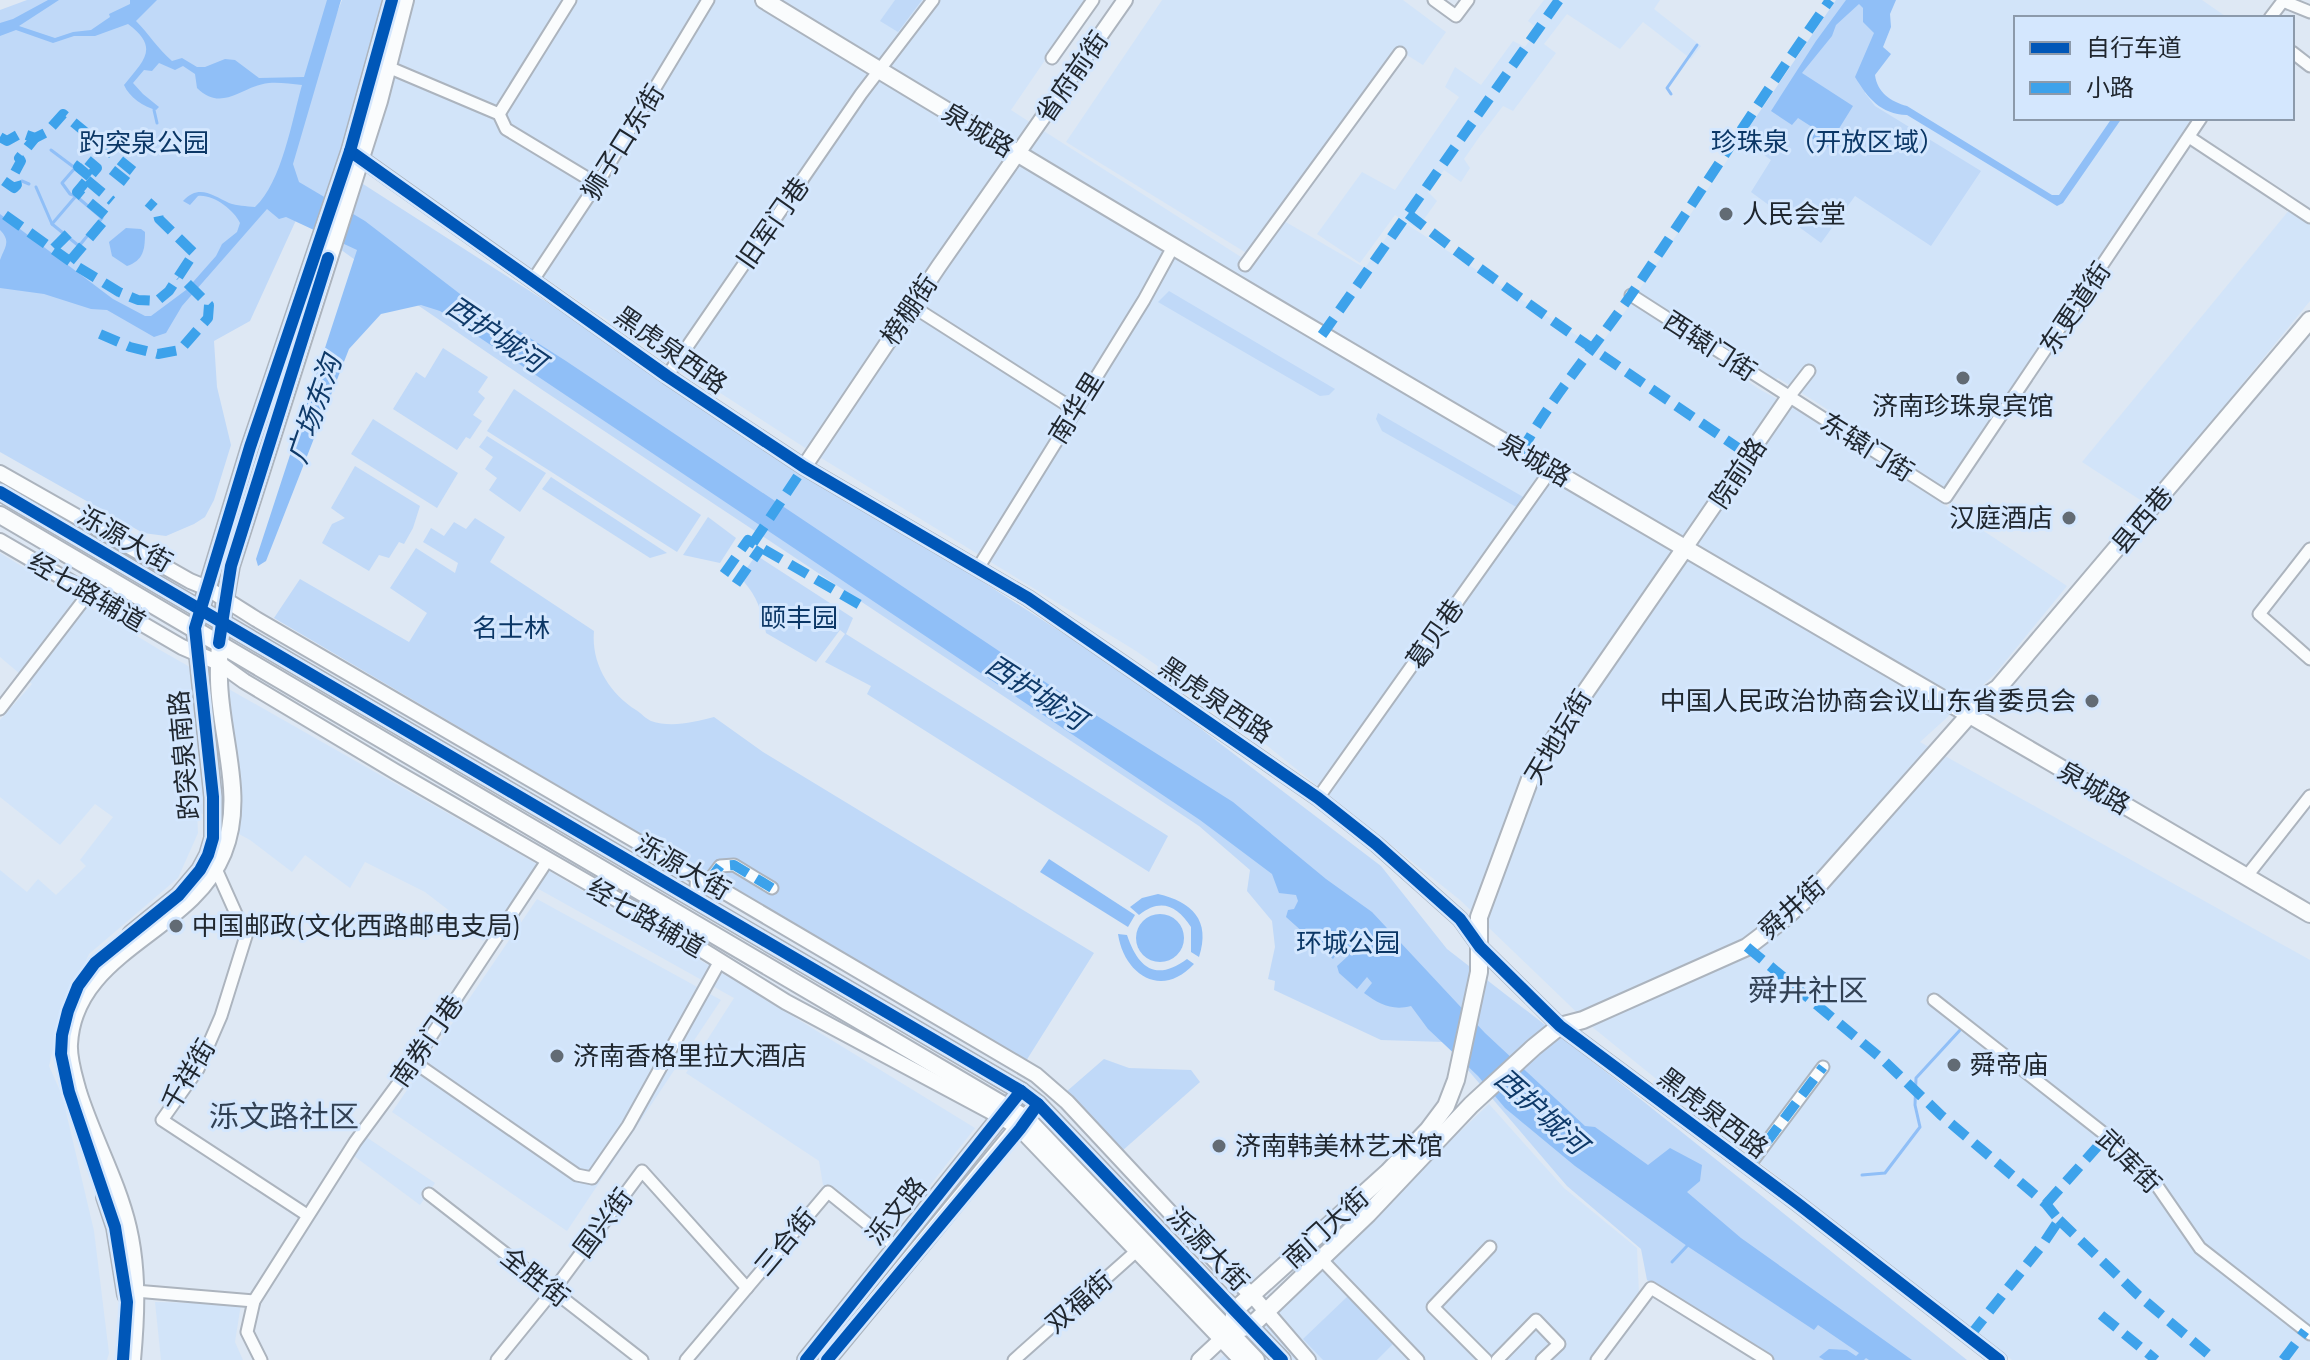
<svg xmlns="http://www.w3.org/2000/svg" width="2310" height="1360" font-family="Montserrat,'Noto Sans SC',sans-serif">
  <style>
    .built { fill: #d2e4f9 }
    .green { fill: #c0d9f8 }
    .water { fill: #90bff7 }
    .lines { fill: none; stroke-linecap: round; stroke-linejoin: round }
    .stream { stroke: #90bff7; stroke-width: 3 }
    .minor-casing { stroke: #acb4be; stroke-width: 15 }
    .tertiary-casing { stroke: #acb4be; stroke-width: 18 }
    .secondary-casing { stroke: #acb4be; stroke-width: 20 }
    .primary-casing { stroke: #acb4be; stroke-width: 20 }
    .minor { stroke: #fafcfd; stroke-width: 11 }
    .tertiary { stroke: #fafcfd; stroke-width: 14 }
    .secondary { stroke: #fafcfd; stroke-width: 16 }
    .primary { stroke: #fafcfd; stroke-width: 16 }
    .quiet { stroke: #3da2eb; stroke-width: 10; stroke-dasharray: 20 10; stroke-linecap: butt }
    .cycleway-casing { stroke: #d4e7fe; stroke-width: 17 }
    .cycleway { stroke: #0057b8; stroke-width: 12 }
    .poi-dot { fill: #626b74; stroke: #d4e7fe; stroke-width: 3 }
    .labels { text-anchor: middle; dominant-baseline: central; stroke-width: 6; stroke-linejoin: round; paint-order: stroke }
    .street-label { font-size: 26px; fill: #20272f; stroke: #d4e7fe }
    .park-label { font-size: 26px; fill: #0b3766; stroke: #d4e7fe }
    .poi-label { font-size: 26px; fill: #20272f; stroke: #d4e7fe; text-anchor: start }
    .water-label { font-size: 28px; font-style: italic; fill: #0f3a69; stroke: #d4e7fe }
    .quarter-label { font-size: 30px; fill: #324154; stroke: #d4e7fe }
  </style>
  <rect width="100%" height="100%" fill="#dee8f4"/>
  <g class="built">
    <path d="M411,0H1086L1011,110L1252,264L1284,221L1365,268L1399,219L1597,349L1632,302L1759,389L1816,420L2067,586L1995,674L1920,742L2310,960V1360H2012L1755,1159L1591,1026L1460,900L1235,720L1136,651L813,453L589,308L368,158Z"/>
    <path d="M1162,0H1403L1446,32L1423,65L1397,49L1248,254L1066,142Z"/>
    <path d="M1544,0H1660L1654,9L1701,46L1691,59L1643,22L1620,49L1567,14L1544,44L1556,53L1513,111L1503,106L1480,136L1464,159L1470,168L1461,182L1444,170L1428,192L1437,201L1417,229L1395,215L1360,263L1317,234L1362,172L1395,190L1459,97L1445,87L1455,67L1481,85L1513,41L1525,47L1538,29L1528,21Z"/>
    <path d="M1836,0H2202L2228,18H2016V118H2196L1943,492L1853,433L1855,428L1816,402L1778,378L1770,382L1637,293Z"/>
    <path d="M2290,209L2310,224V301L2145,503L2082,462Z"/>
    <path d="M0,553L160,650L537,864L732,979L975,1128L891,1235L823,1185L819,1161L686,1073L734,998L526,882L483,941L464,922L425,892L365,862L350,888L305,855L292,872L250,840L197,811L198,833L178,878L89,954L62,1011L49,1066L62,1095L94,1231L109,1353L107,1360H0V870L27,892L38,879L56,895L86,866L80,860L113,817L95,804L60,845L0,797V720L32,684L0,657Z"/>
    <path d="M537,899L721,1000L567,1231L392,1112Z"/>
    <path d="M1489,1104L1564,1188L1637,1248L1639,1294L1590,1360H1219Z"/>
    <path d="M366,1137L435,1183L420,1205L354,1156Z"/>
    <path d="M155,1302L241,1304L235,1342L243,1360H161Z"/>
  </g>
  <g class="green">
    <path d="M27,0H340L310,81L342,0H394L349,175L1142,684L1381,866L1447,949L1624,1086L1967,1360H1774L1647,1280L1641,1249L1567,1186L1444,1042L1381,1040L1274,990L1275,981L1268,979L1275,947L1272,921L1247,891L1250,870L1199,826L544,391L419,306L297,218L250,321L214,341L217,387L231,445L214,500L205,517L194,524L166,536L143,533L0,452V10Z"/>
    <path d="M895,0H922L898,32L880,21Z"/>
    <path d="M1836,0H1855L1863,7L1874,33L1865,93L1875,106L1981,171L1931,246L1855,196L1821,243L1751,192L1771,160L1741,139Z"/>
    <path d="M1169,291L1335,389L1329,395L1320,396L1158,302Z"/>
    <path d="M443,348L488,377L478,392L485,398L473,415L482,421L470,439L466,437L457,450L393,409L416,372L425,378Z"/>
    <path d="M514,389L701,515L677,552L487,431Z"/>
    <path d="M1378,413L1525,498L1518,508L1382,431L1376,419Z"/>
    <path d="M373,419L458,473L437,508L351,454Z"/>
    <path d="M487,436L546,473L520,512L489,490L497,478L485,469L493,457L479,447Z"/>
    <path d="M355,466L420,506L413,528L404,544L399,542L389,558L379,555L369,571L322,543L332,524L345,518L331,508Z"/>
    <path d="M551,477L667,553L650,558L542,489Z"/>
    <path d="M708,517L736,538L720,563L683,555Z"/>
    <path d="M475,518L505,537L490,562L594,631C591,663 609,693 636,710C641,713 646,719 651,721C671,728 695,722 714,717L763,752L1094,953L1026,1061L274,618L300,579L409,642L427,613L390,588L416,548L455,573L458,563L423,542L431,528L444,536L454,522L466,529Z"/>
    <path d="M756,555L853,618L846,634L1168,836L1149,872L867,694L871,686L825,662L845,634L840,630L816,662L766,633C762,611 756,593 740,578Z"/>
    <path d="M1104,1059L1129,1068L1191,1070L1200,1082L1122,1151L1066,1092Z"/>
    <path d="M1348,1296L1393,1344L1377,1360H1323L1303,1339Z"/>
  </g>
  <g class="water">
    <path d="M48,0H59L19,26L55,38L73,32L91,30L110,17L109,14L130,4V0H157L136,21C149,34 158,49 172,61L182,58L197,67H205L225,59L235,60L259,78L304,77L327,0H341L293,164L299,182L365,221L507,330L511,326L566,361L1075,702L1233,802L1326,879L1372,912L1485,1033L1585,1126L1595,1127L1648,1165L1670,1148L1702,1165L1700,1181L1687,1192L1741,1238L1912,1360H1869L1866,1358L1864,1360H1824L1819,1357L1829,1349L1847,1350L1856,1356L1859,1353L1818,1325L1814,1330L1687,1246L1575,1166L1505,1108L1478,1076L1428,1029L1411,1006C1392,1011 1379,1004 1364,993L1372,983L1367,977L1357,989L1339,973L1337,966L1348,956L1341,948L1333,959L1286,917L1288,910L1294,909L1298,901L1296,895L1279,893L1272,874L1200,820L440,311L421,305L381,314L349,349L266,561L258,566L256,559L357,250L286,217L279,219L267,209L182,306L166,333L154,337L107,310L91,309L44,294L0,288C0,280 0,268 0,260C4,248 12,242 0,230V214L113,299L145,316H151L186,290L216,256L222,244L237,232L240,223C234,210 213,194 198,196L190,205L183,201C199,184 212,195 229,203C237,206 246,206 255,207C282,182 292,120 302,85C291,84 279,82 269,83C241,86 223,113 197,88L195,74L183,66L175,70L159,63L152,71L144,70L133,83L143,94L159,107L156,110C144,107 129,97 124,85C144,60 160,48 128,24L95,36H74L53,43L16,30L0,36V23L13,19Z"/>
    <path d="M1846,0H1896L1890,14L1891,27L1883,47L1891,54L1875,75C1877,92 1891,102 1907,106L2052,195H2059L2112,118H2122L2063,203L2057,206L1907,115C1880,114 1868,98 1855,77L1874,33L1863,22V8L1859,4L1836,25L1832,36L1802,73L1853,106L1827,148L1807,135L1812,127L1798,118L1792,125L1771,111L1816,41Z"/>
    <path d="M126,228L141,229L145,232C145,249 144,260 127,266L112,256L109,242Z"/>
    <path d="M1049,859L1135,915L1128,927L1040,872Z"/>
    <path d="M1158,894C1192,902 1211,920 1199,957L1191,952V927C1177,905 1160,898 1139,915L1130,907L1142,898Z"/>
    <circle cx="1160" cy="938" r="24"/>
    <path d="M1118,934L1127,935C1138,968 1156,982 1187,959L1194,964C1162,999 1124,975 1118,934Z"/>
  </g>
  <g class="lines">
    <g class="stream">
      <path d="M1671,94L1667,88L1697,45"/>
      <path d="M154,110L157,123"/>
      <path d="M51,150L75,168L62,183L70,194L76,196"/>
      <path d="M22,181L29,184"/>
      <path d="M36,187L52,224"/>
      <path d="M76,196L102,218L79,246L52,224Z"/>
      <path d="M1862,1175L1885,1173L1920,1127L1915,1105L1916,1078L1961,1029"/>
      <path d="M1672,1262L1687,1246"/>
    </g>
    <defs>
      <g id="minor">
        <path d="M1434,0L1456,16L1468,0"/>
        <path d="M2270,18L2283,1L2310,12"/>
        <path d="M2292,52L2310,66"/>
        <path d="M1052,58L1093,0"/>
        <path d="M388,67L499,114L506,129L597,184"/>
        <path d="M499,114L570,0"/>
        <path d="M2189,137L2310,217"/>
        <path d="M1245,265L1400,53"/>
        <path d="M533,280L602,176L708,0"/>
        <path d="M1631,295L1946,497L2201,118"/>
        <path d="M912,306L1075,410"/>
        <path d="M667,376L861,94L933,0"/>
        <path d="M1788,398L1809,371"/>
        <path d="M2310,549L2259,614L2310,659"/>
        <path d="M978,568L1144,300L1173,247"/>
        <path d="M0,709L89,593"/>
        <path d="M1318,798L1551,470"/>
        <path d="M216,869L246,936L221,1016L198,1069L162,1120L307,1215"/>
        <path d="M2246,877L2310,796"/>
        <path d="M708,882L720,866L734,865L772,888"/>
        <path d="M1934,1000L2125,1150L2151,1177L2200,1248L2310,1334"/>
        <path d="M414,1062L577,1175L592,1178L628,1126L720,961"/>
        <path d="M1748,1167L1823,1067"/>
        <path d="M429,1194L642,1360"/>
        <path d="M1321,1259L1418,1360"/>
        <path d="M135,1291L254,1301"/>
        <path d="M261,1360L247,1332L254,1301L355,1142L414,1062L547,861"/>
        <path d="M497,1360L553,1291L642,1171L747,1288"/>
        <path d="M686,1360L828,1192L896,1247"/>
        <path d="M1014,1360L1141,1247"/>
        <path d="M1486,1360L1433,1307L1490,1247"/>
        <path d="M1497,1360L1536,1320L1559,1344L1542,1360"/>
        <path d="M1597,1360L1651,1288L1767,1360"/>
      </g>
      <g id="tertiary">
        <path d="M352,152L667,376L804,467L1028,598L1318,798L1376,844L1460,919L1480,947L1560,1026L1797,1203L1999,1360"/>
        <path d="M804,467L939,266L1125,0"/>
        <path d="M0,473L190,581L207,588L256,619L698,877L697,900"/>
        <path d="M0,541L182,647L219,663L244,681L396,772L670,930L786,1002L1001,1117L1020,1129L1241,1360"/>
        <path d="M1685,548L1788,398"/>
        <path d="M708,882L1036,1075L1067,1102L1220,1266L1252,1295L1308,1360"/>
        <path d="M1199,1360L1228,1333"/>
      </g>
      <g id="secondary">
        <path d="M764,0C1275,312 1794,611 2310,914"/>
        <path d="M131,934L179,895L200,870L208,855L213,838V797L195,628L250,447L350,151L392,0"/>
        <path d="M105,1197L115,1227L126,1295"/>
        <path d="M1232,1323L1236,1309L1388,1172L1428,1130L1446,1106L1456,1080L1479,972V917L1530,779L1564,723L1685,548"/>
        <path d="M1239,1329L1251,1326L1368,1214L1471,1105L1534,1047L1560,1026L1583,1020L1747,947L1780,922L1809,896L1986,696L1998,688L2310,320"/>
        <path d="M132,1360C136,1316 138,1271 128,1228C117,1181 92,1137 78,1092C74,1077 68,1060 69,1044C74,950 191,932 223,853C246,797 220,737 219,680C218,641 224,604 231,566L379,101L405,0"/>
        <path d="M806,1360L1021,1091"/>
        <path d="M827,1360L1034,1108"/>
      </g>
      <g id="primary">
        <path d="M0,492L1021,1091L1038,1104L1282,1360"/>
        <path d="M0,515L1027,1119L1256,1360"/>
      </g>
    </defs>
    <use href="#minor" class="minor-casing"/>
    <use href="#tertiary" class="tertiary-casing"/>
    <use href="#secondary" class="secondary-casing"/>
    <use href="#primary" class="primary-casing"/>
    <use href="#minor" class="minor"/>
    <use href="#tertiary" class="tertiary"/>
    <use href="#secondary" class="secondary"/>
    <use href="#primary" class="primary"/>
    <g class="quiet">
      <path d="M0,137L7,141L21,133L35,138L47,132L63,114L133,171"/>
      <path d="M112,170L127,182"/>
      <path d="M87,180L112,201"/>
      <path d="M4,181L14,188L17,185L14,174L21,161L19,158L35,138"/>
      <path d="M1408,214C1518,300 1634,377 1750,456"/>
      <path d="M5,215L78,267L119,292L138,300L157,301L169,291L194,253L159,219L157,210L148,202"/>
      <path d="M54,248L69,233"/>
      <path d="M70,261L107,217L77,192C84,184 90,176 97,168L85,158L78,167L90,177"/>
      <path d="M100,334L130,347L158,354L180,350L208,318L209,305L180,276"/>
      <path d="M1322,335L1559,0"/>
      <path d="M1521,452C1553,395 1596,346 1633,292C1699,195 1762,96 1830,0"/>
      <path d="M753,543L804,467"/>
      <path d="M724,574L748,540L862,606"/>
      <path d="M736,584L761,548"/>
      <path d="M708,882L720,866L734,865L772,888"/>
      <path d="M1747,947L1882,1059L1942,1116L2046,1204L2059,1220L2043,1244L1969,1337"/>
      <path d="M1748,1167L1823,1067"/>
      <path d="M2046,1204L2107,1136"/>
      <path d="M2059,1220L2138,1295L2215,1360"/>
      <path d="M2101,1315L2156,1360"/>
      <path d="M2283,1360L2305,1331"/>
    </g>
    <defs>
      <g id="cycleway">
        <path d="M350,151L667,376L804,467L1028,598L1318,798L1376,844L1460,919L1480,947L1560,1026L1797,1203L1999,1360"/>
        <path d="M0,492L1021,1091L1038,1104L1282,1360"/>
        <path d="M219,643L231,566L328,258"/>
        <path d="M123,1360L127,1302L115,1227L69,1092L61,1054L62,1035L68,1011L78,986L95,963L179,895L200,870L208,855L213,838V797L195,628L250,447L350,151L392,0"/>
        <path d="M806,1360L1021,1091"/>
        <path d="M827,1360L1020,1129L1038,1104"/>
      </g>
    </defs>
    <use href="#cycleway" class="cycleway-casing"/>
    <use href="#cycleway" class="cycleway"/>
  </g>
  <g class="poi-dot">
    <circle cx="1726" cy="214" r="8"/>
    <circle cx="1963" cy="378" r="8"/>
    <circle cx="2069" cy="518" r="8"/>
    <circle cx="2092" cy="701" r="8"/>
    <circle cx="176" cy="926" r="8"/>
    <circle cx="557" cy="1056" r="8"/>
    <circle cx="1954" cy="1065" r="8"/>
    <circle cx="1219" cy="1146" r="8"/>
  </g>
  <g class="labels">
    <g class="street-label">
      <text transform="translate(1072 77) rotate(-55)">省府前街</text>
      <text transform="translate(978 130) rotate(31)">泉城路</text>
      <text transform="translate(623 142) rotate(-58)">狮子口东街</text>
      <text transform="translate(773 223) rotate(-55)">旧军门巷</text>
      <text transform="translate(2075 308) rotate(-56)">东更道街</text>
      <text transform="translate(909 310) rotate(-56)">榜棚街</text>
      <text transform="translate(1710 346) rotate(33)">西辕门街</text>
      <text transform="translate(671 350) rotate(35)">黑虎泉西路</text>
      <text transform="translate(1076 408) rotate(-58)">南华里</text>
      <text transform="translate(1867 447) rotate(32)">东辕门街</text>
      <text transform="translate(1535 460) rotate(30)">泉城路</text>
      <text transform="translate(1738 473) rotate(-56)">院前路</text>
      <text transform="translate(2142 520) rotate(-50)">县西巷</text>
      <text transform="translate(125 539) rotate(30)">泺源大街</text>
      <text transform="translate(87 592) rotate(30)">经七路辅道</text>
      <text transform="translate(1435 634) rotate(-55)">葛贝巷</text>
      <text transform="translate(1216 700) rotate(34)">黑虎泉西路</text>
      <text transform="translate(1558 737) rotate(-59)">天地坛街</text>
      <text transform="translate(184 755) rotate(-95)">趵突泉南路</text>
      <text transform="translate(2094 788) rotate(30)">泉城路</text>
      <text transform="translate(683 867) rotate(30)">泺源大街</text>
      <text transform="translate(1792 908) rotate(-42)">舜井街</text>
      <text transform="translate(646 918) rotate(30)">经七路辅道</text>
      <text transform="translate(427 1041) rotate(-55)">南券门巷</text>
      <text transform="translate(188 1075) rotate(-59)">千祥街</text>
      <text transform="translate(1713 1113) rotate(37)">黑虎泉西路</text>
      <text transform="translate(2129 1161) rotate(45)">武库街</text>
      <text transform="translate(896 1211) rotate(-51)">泺文路</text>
      <text transform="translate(603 1223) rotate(-53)">国兴街</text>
      <text transform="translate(1326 1228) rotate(-42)">南门大街</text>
      <text transform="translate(785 1242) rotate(-50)">三合街</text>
      <text transform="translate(1208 1249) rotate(46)">泺源大街</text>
      <text transform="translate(535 1277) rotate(38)">全胜街</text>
      <text transform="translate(1079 1302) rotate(-41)">双福街</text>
    </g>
    <g class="park-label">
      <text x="1828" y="142">珍珠泉（开放区域）</text>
      <text x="144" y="143">趵突泉公园</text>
      <text x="799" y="618">颐丰园</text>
      <text x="511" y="628">名士林</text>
      <text x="1348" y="943">环城公园</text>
    </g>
    <g class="poi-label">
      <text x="1742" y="214">人民会堂</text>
      <text x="1963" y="406" text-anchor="middle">济南珍珠泉宾馆</text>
      <text x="2053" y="518" text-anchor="end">汉庭酒店</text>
      <text x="2076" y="701" text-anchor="end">中国人民政治协商会议山东省委员会</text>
      <text x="192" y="926">中国邮政(文化西路邮电支局)</text>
      <text x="573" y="1056">济南香格里拉大酒店</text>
      <text x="1970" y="1065">舜帝庙</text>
      <text x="1235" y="1146">济南韩美林艺术馆</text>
    </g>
    <g class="water-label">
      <text transform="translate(496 334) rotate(34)">西护城河</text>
      <text transform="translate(314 409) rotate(-71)">广场东沟</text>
      <text transform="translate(1036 692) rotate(33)">西护城河</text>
      <text transform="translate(1541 1111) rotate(42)">西护城河</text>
    </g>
    <g class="quarter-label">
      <text x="1808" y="990">舜井社区</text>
      <text x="284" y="1116">泺文路社区</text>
    </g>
  </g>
  <rect x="2014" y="16" width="280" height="104" fill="#d4e7fe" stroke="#8c9aab" stroke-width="2"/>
  <rect x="2030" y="42" width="40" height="12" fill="#0057b8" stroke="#8c9aab" stroke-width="2"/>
  <text x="2086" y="56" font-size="24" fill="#20272f">自行车道</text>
  <rect x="2030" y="82" width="40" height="12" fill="#3da2eb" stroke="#8c9aab" stroke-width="2"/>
  <text x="2086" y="96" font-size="24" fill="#20272f">小路</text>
</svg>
